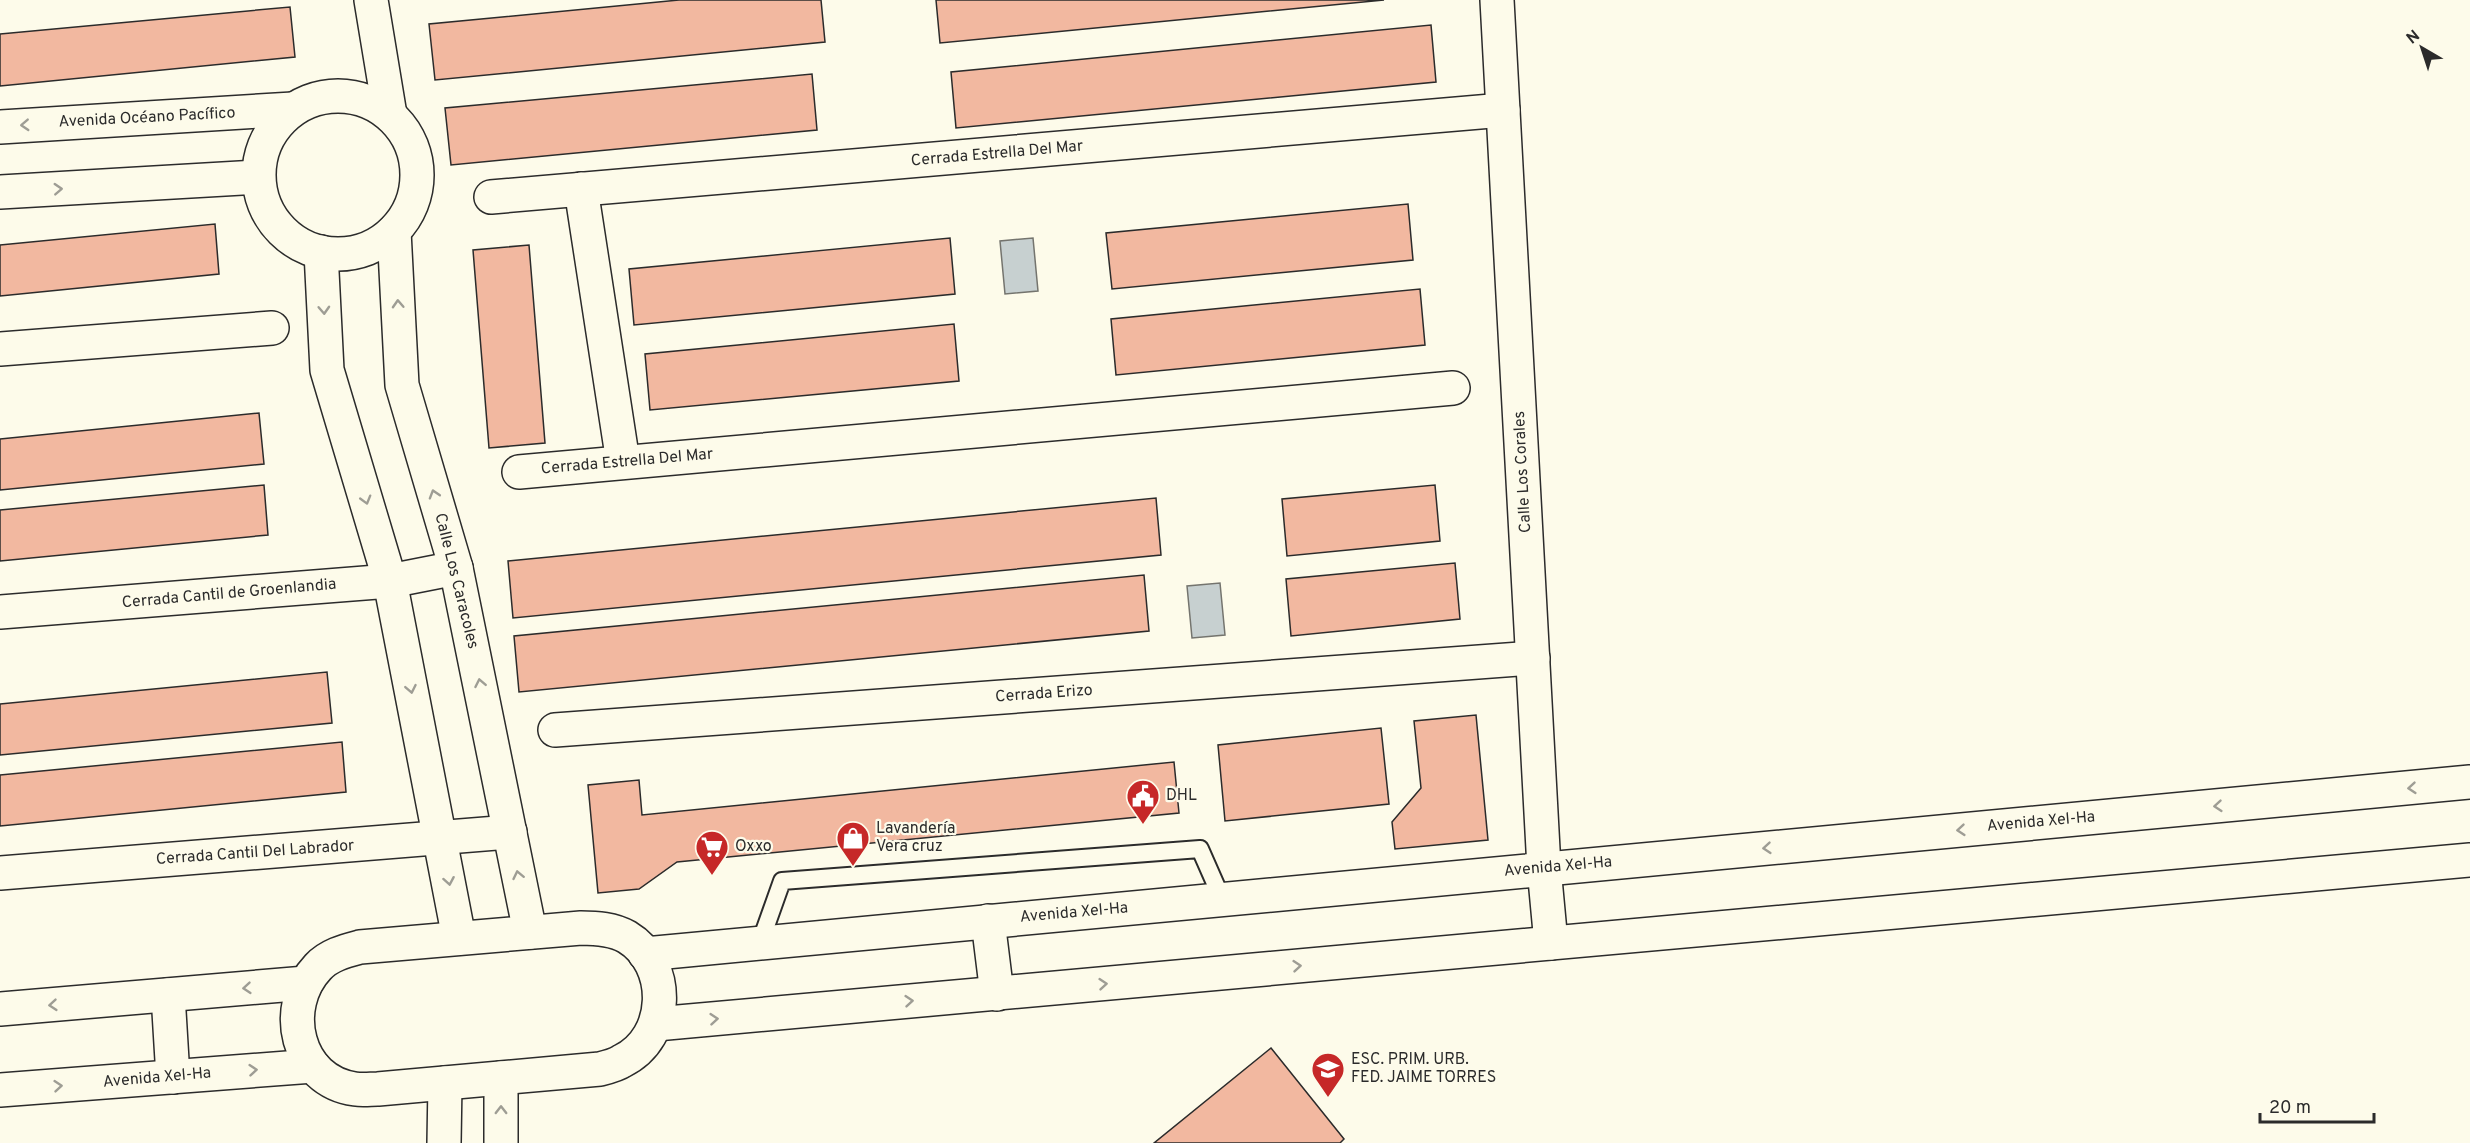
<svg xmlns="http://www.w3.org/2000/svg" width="2470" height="1143" font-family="Overpass,sans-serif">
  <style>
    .water { fill: #c7d0d0; stroke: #74746e; stroke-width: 1.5 }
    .building { fill: #f2b8a0; stroke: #2b2b2b; stroke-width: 1.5 }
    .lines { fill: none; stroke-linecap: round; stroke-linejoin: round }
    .service-casing { stroke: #2b2b2b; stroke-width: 20 }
    .minor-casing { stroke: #2b2b2b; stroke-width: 36 }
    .tertiary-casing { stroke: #2b2b2b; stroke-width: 36 }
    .service { stroke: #fdfbea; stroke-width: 16 }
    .minor { stroke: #fdfbea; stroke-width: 33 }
    .tertiary { stroke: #fdfbea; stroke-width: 33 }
    .oneway { stroke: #9e9d94 }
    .labels { text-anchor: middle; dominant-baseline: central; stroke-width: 4.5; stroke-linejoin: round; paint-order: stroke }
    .street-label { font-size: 16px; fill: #2b2b2b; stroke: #fdfbea }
    .poi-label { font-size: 16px; fill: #2b2b2b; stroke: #fdfbea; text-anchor: start }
  </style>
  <rect width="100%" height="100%" fill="#fdfbea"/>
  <g class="water">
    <path d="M1033,238L1038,291L1005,294L1000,241Z"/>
    <path d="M1220,583L1225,635L1192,638L1187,586Z"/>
  </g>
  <g class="building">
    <path d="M679,0H821L825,42L435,80L429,24Z"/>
    <path d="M936,0H1384L940,43Z"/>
    <path d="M290,7L295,57L0,86V34Z"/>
    <path d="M1431,25L1436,82L956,128L951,72Z"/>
    <path d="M812,74L817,130L451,165L445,108Z"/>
    <path d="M1408,204L1413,260L1112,289L1106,233Z"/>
    <path d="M215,224L219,274L0,296V245Z"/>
    <path d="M950,238L955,294L634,325L629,269Z"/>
    <path d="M529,245L545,443L489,448L473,250Z"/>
    <path d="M1420,289L1425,345L1116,375L1111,319Z"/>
    <path d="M954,324L959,381L650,410L645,354Z"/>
    <path d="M259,413L264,464L0,490V439Z"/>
    <path d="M264,485L268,535L0,561V510Z"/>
    <path d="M1435,485L1440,541L1287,556L1282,499Z"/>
    <path d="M1156,498L1161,555L513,618L508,561Z"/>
    <path d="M1455,563L1460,619L1291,636L1286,579Z"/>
    <path d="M1144,575L1149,631L519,692L514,636Z"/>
    <path d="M327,672L332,723L0,755V704Z"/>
    <path d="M1476,715L1488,840L1395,849L1392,822L1421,788L1414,721Z"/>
    <path d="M1381,728L1389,804L1225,821L1218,745Z"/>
    <path d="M342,742L346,792L0,826V775Z"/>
    <path d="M1174,762L1179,813L677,862L639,889L598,893L588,785L639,780L642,815Z"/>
    <path d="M1271,1048L1344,1139L1340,1143H1154Z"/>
  </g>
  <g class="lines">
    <defs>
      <path id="service" d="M760,943L782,881L1200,849L1222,899"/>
      <g id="minor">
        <path d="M371,0L390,115"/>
        <path d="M1497,0L1544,868L1551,943"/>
        <circle cx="338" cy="175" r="79"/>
        <path d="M0,127L293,109"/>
        <path d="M581,189L623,462"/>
        <path d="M0,192L258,177"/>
        <path d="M491,197L1503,110"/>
        <path d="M394,231L402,385L456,568L530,932"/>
        <path d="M321,252L327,370L390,581L459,938"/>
        <path d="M0,349L272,328"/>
        <path d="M519,472L1453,388"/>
        <path d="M0,612L390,581L456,568"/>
        <path d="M555,730L1533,658"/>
        <path d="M0,873L510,832"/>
        <path d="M501,1078V1143"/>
        <path d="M444,1143L445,1083"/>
      </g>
      <g id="tertiary">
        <path d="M988,921L997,994"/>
        <path d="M581,928C597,928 613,929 627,937C672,964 670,1038 622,1061C616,1065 608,1067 600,1069L378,1089C371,1089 363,1090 355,1089C296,1081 280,1007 318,967C329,955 345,951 360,947Z"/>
        <path d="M645,954L2470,782"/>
        <path d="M168,995L173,1077"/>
        <path d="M0,1009L306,983"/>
        <path d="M656,1024L2470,860"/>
        <path d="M0,1090L313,1066"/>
      </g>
    </defs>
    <use href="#service" class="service-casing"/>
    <use href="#minor" class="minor-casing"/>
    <use href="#tertiary" class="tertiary-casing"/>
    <use href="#service" class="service"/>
    <use href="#minor" class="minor"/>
    <use href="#tertiary" class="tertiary"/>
  </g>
  <defs><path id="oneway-chevron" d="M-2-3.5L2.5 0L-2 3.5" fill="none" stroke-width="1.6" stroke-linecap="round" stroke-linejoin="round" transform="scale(1.5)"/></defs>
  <g class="oneway">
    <use href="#oneway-chevron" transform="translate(25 125) rotate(177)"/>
    <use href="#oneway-chevron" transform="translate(58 189) rotate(-3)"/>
    <use href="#oneway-chevron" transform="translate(398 304) rotate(-93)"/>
    <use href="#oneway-chevron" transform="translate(324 310) rotate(87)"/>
    <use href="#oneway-chevron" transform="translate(434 494) rotate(-107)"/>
    <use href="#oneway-chevron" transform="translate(366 500) rotate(74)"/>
    <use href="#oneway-chevron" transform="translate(480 683) rotate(-101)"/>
    <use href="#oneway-chevron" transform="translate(411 689) rotate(79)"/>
    <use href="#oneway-chevron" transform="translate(2412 788) rotate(175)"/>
    <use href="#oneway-chevron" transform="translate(2218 806) rotate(175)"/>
    <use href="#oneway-chevron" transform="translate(1961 830) rotate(175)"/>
    <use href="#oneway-chevron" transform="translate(1767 848) rotate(175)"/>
    <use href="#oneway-chevron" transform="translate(518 875) rotate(-102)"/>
    <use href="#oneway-chevron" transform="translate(449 881) rotate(80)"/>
    <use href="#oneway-chevron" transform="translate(1297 966) rotate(-5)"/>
    <use href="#oneway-chevron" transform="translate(1103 984) rotate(-5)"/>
    <use href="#oneway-chevron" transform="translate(247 988) rotate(175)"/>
    <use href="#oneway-chevron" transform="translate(909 1001) rotate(-5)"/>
    <use href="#oneway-chevron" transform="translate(53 1005) rotate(175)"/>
    <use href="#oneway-chevron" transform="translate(714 1019) rotate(-5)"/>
    <use href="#oneway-chevron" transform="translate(253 1070) rotate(-5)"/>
    <use href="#oneway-chevron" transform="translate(58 1086) rotate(-5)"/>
    <use href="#oneway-chevron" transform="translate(501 1110) rotate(-90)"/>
  </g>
  <defs>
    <symbol id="civic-pin" viewBox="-11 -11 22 30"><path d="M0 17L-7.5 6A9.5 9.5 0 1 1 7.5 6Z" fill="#c62828" stroke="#fdfbea"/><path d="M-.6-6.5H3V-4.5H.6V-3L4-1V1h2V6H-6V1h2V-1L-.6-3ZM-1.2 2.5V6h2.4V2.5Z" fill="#fff"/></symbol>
    <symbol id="shop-pin" viewBox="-11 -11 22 30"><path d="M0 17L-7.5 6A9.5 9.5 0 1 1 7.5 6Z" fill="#c62828" stroke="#fdfbea"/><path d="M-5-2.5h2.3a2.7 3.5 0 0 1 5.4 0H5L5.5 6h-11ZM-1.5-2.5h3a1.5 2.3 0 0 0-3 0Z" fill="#fff"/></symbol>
    <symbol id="supermarket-pin" viewBox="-11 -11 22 30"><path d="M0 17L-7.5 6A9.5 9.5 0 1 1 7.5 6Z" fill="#c62828" stroke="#fdfbea"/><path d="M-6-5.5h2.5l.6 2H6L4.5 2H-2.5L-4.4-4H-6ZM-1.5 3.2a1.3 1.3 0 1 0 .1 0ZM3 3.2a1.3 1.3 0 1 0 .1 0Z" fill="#fff"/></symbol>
    <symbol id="school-pin" viewBox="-11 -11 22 30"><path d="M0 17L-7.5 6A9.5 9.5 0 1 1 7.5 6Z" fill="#c62828" stroke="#fdfbea"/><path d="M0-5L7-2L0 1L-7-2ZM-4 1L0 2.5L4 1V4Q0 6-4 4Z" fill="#fff"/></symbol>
  </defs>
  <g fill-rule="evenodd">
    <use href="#civic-pin" x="1124" y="777" width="38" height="52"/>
    <use href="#shop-pin" x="834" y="819" width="38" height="52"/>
    <use href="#supermarket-pin" x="693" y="828" width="38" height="52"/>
    <use href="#school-pin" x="1309" y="1050" width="38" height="52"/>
  </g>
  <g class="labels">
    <g class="street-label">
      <text transform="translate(147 118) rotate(-3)">Avenida Océano Pacífico</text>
      <text transform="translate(997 154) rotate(-5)">Cerrada Estrella Del Mar</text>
      <text transform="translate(627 462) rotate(-5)">Cerrada Estrella Del Mar</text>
      <text transform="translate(1523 472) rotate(-93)">Calle Los Corales</text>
      <text transform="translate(456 581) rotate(76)">Calle Los Caracoles</text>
      <text transform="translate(229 594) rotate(-5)">Cerrada Cantil de Groenlandia</text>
      <text transform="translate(1044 694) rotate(-4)">Cerrada Erizo</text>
      <text transform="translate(2041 822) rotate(-5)">Avenida Xel-Ha</text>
      <text transform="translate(255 853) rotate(-4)">Cerrada Cantil Del Labrador</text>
      <text transform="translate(1558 867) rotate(-5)">Avenida Xel-Ha</text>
      <text transform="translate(1074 913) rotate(-5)">Avenida Xel-Ha</text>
      <text transform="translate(157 1078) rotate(-5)">Avenida Xel-Ha</text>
    </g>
    <g class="poi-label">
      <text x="1166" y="796">DHL</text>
      <text x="876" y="829">Lavandería<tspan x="876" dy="18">Vera cruz</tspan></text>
      <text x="735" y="847">Oxxo</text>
      <text x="1351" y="1060">ESC. PRIM. URB.<tspan x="1351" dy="18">FED. JAIME TORRES</tspan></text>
    </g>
  </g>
  <g transform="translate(2422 48) rotate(321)" stroke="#fdfbea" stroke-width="4.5" paint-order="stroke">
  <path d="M0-4.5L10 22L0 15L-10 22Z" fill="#2b2b2b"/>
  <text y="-9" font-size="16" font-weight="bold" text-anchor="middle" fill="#2b2b2b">N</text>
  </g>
  <path d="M2260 1113v9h114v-9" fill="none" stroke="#2b2b2b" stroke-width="3"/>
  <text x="2269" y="1113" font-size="18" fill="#2b2b2b" stroke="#fdfbea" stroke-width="4.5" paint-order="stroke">20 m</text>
</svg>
